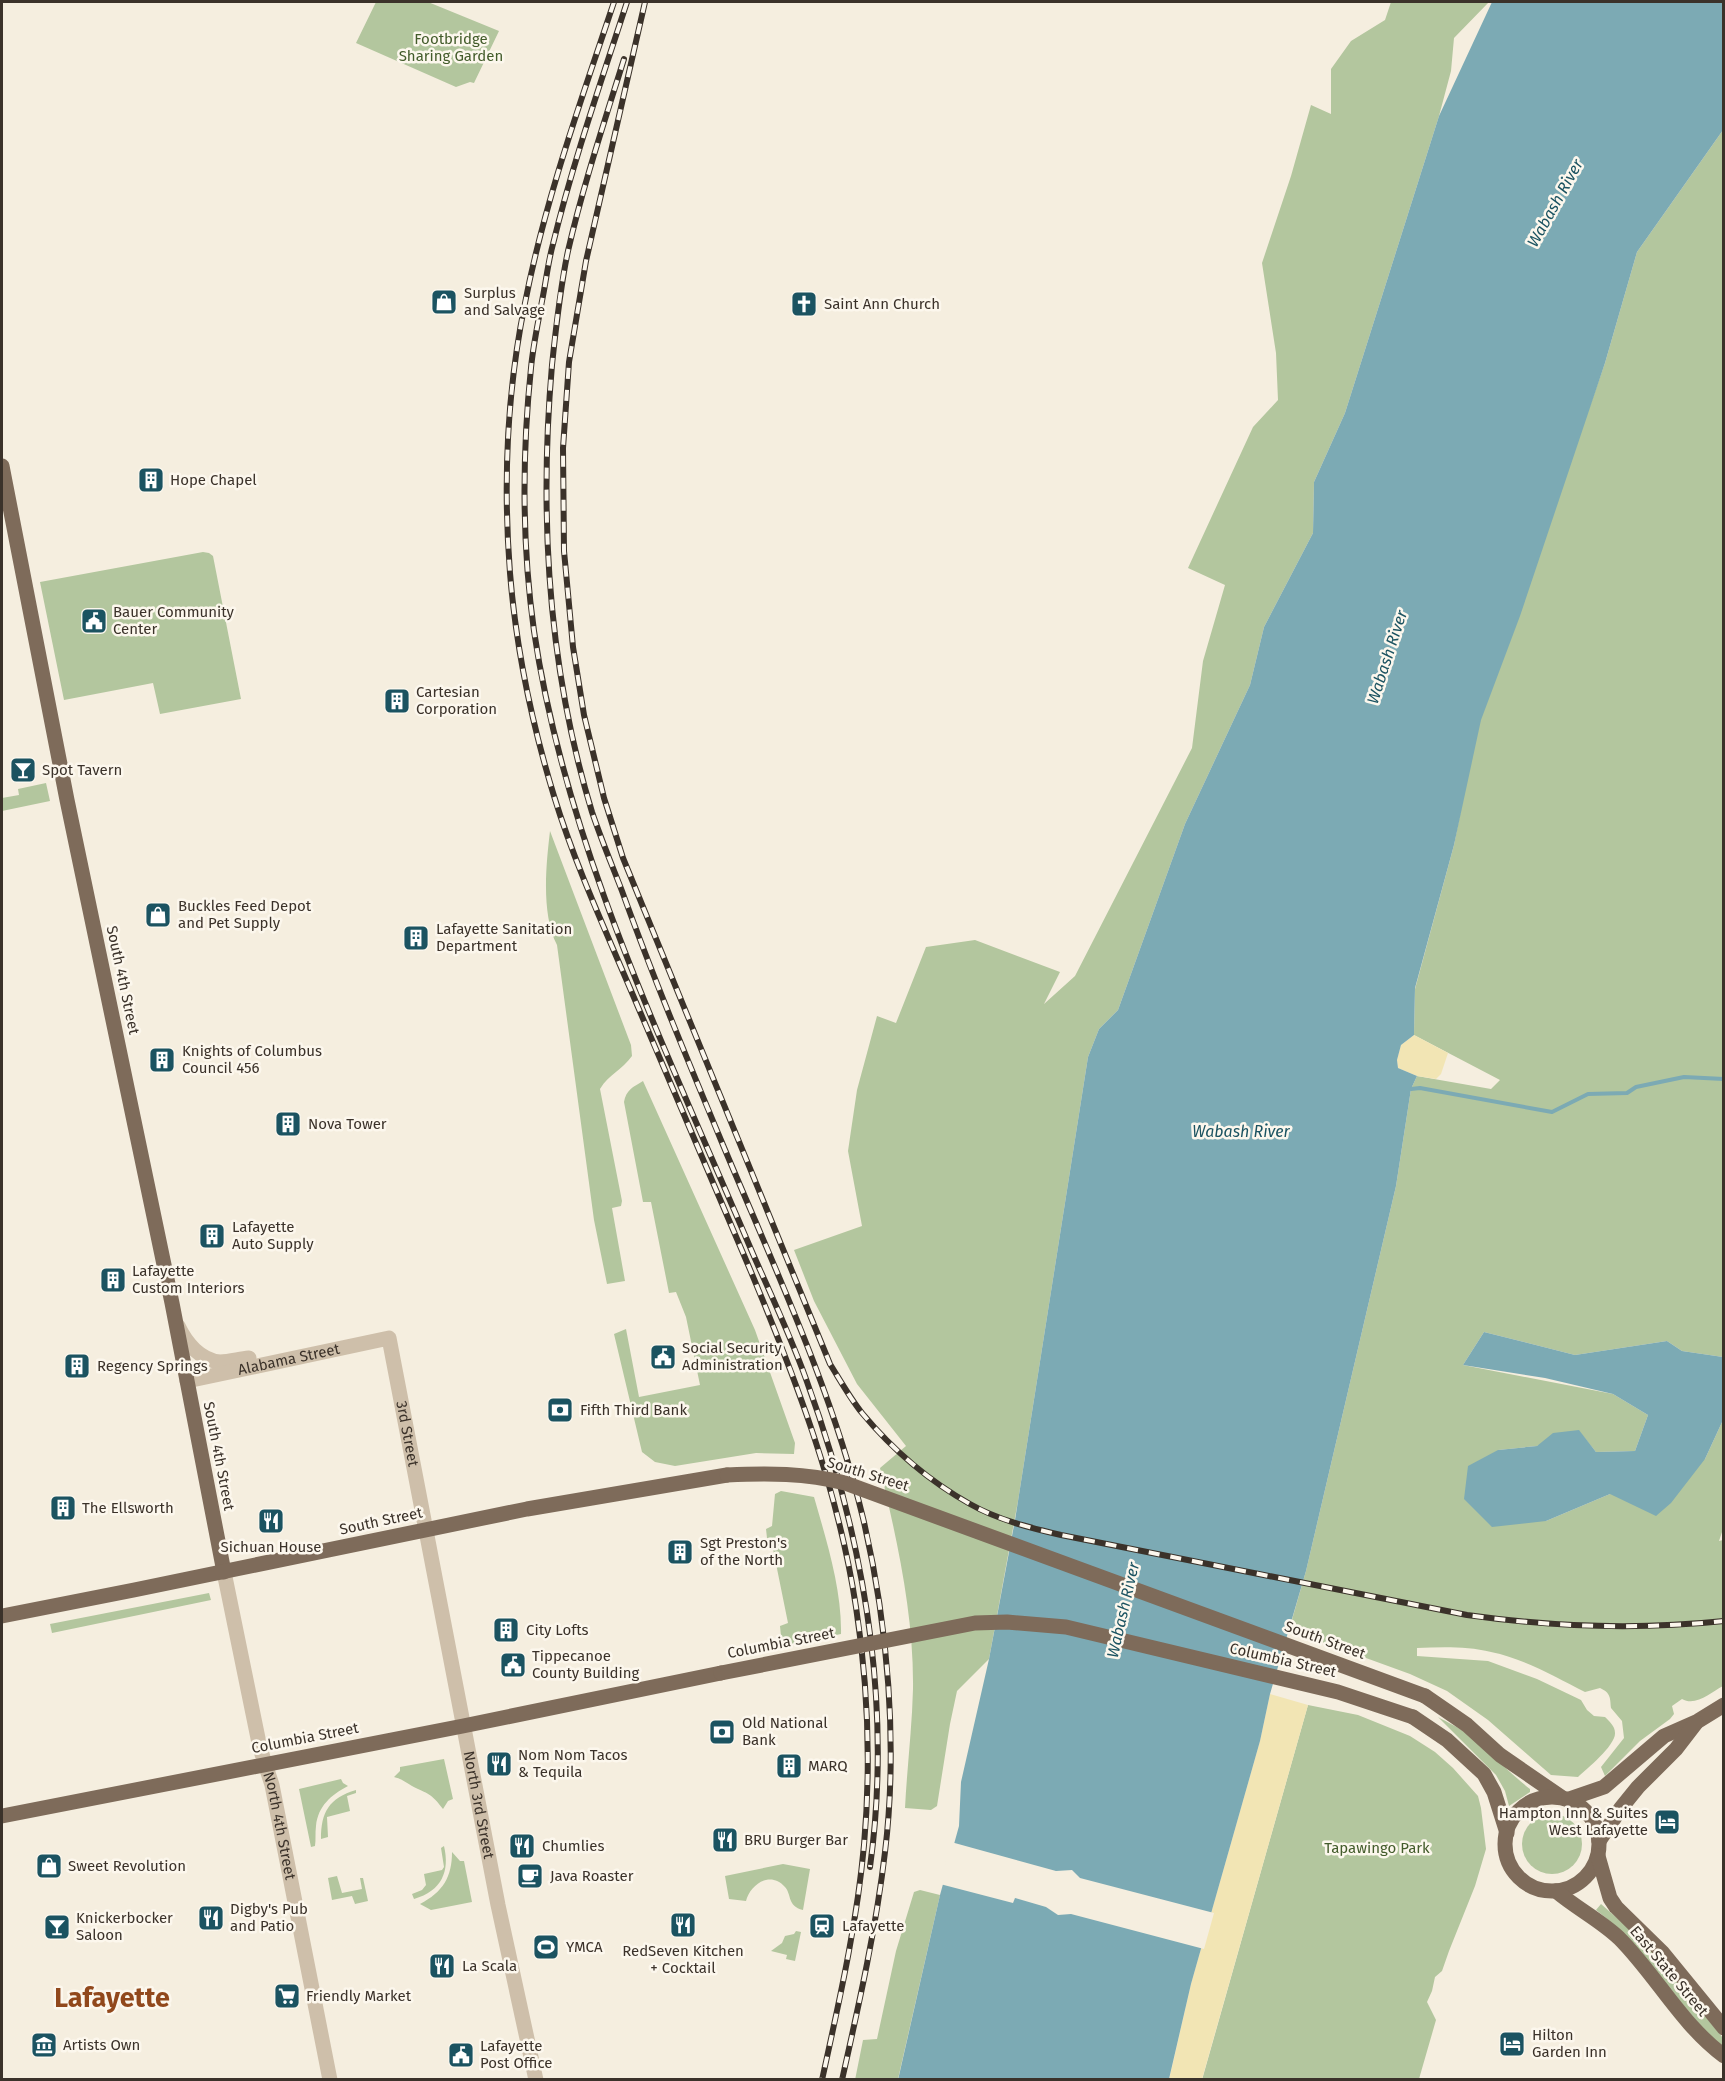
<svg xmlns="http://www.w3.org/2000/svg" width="1725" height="2081" font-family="'Fira Sans',sans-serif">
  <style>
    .green { fill: #b3c69e }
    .sand { fill: #f2e5b4 }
    .water { fill: #7caab4 }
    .pier { fill: #f5eedf }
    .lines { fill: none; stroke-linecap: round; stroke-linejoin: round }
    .stream { stroke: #7caab4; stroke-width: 4 }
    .minor { stroke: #cebfaa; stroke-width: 15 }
    .major { stroke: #7e6b5a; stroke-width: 15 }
    .rail-casing { stroke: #3b322a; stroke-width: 6 }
    .rail { stroke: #fcf7ed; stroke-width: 4; stroke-dasharray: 11; stroke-linecap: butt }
    .major-bridge { stroke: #7e6b5a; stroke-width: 15 }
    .labels { text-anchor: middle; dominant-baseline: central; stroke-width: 5; stroke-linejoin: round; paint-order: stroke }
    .park-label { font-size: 15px; fill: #435c2b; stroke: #fcf7ed }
    .poi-label { font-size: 15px; fill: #3b322a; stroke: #fcf7ed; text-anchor: start }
    .street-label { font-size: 15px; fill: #3b322a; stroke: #fcf7ed }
    .water-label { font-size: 16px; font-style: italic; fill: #1b5361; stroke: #fcf7ed }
    .town-label { font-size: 27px; font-weight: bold; fill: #91481c; stroke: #fcf7ed }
  </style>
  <rect width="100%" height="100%" fill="#f5eedf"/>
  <g class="green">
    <path d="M376,2H428L499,31L474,83L470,82L456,87L356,43Z"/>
    <path d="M1391,2H1489L1454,38L1451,71L1439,116L1345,413L1314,482L1313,533L1264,627L1250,685L1185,824L1118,1010L1099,1029L1088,1057L1018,1501L989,1659L957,1691L950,1724L937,1806L931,1810L905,1808C907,1768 912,1729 913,1689C914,1615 897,1540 880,1468L906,1446L857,1384L814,1301L794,1250L862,1226L848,1151L857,1090L877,1016L896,1023L926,947L975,940L1060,972L1044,1004L1075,976L1192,748L1203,661L1225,585L1188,568L1253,427L1278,400L1276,353L1262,263L1291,176L1311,105L1331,114V69L1351,41L1385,20Z"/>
    <path d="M1723,130V1357L1682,1351L1667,1341L1575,1355L1484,1332L1463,1365L1613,1394L1648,1415L1635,1451L1596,1452L1579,1431L1537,1446L1498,1450L1546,1521L1610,1494L1705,1459L1723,1420L1724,1526L1719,1541L1723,1540V1686C1711,1692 1696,1707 1682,1699L1672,1706L1674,1714L1670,1719L1640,1741L1605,1776L1601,1767L1624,1738L1622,1721L1611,1708C1610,1698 1611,1693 1600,1688L1585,1692C1555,1677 1525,1659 1491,1652C1467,1646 1441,1647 1417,1648V1656L1488,1661L1537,1679L1581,1700L1587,1710L1594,1716L1605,1717C1609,1721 1615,1726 1615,1733C1616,1745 1587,1769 1578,1777L1551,1775L1488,1720L1447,1691L1410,1674L1289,1630L1306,1571L1396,1186L1411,1089L1417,1076L1491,1089L1500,1080L1414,1035L1415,989L1454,845L1477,728L1605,363L1637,252Z"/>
    <path d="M203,552L209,553L213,556L241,699L160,714L153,683L64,700L40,582Z"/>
    <path d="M46,783L50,801L2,811V798L19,795L18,789Z"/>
    <path d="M550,831L631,1045L632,1056C622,1070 609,1074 600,1089L622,1201L621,1206L612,1208L625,1281L607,1284L594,1220L557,945C541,914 546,865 550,831Z"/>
    <path d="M643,1081L755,1330L795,1443L794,1454L756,1453L675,1466L655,1462L642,1452L614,1334L626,1329L639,1397L700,1385L686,1317L676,1292L669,1293L651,1202H643L624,1102C626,1090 633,1087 643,1081Z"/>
    <path d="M781,1491L814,1497C826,1539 842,1589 841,1634L786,1645L781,1636L780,1626L788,1623L771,1539L767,1538L766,1529L772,1526L775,1494Z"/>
    <path d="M209,1593L211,1600L52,1633L50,1624Z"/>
    <path d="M1308,1705L1358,1715L1410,1736L1435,1752L1453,1768L1478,1796L1481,1808L1486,1849L1475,1886L1449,1951L1442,1971L1435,1977L1432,1991L1427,2002L1436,2020L1419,2079L1202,2080Z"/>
    <path d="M1438,1717C1447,1722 1458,1727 1466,1733C1489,1750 1508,1772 1530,1789V1792L1509,1806L1505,1791L1496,1775Z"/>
    <path d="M444,1759L453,1799L448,1801L443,1809C431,1793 428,1794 412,1786C405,1782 402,1779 394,1777L400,1771V1767Z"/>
    <path d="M341,1779L343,1783L348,1786C331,1795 318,1806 316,1826C315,1833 316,1840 315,1846L311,1847L299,1789Z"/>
    <path d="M356,1790V1793L347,1796L350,1811L327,1817L328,1837L321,1839C321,1812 329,1798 356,1790Z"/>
    <circle cx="1552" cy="1844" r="30"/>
    <path d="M444,1846C450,1871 442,1891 414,1899L412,1894L422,1890L426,1885L424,1874L442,1870L444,1867L441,1848Z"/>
    <path d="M452,1852L460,1861H464L472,1902L431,1910L420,1904C443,1892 452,1877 452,1852Z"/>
    <path d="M783,1864L810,1869L803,1910C787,1906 792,1895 785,1887C770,1870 750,1885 746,1901L729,1899L725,1876Z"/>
    <path d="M337,1876L342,1893L362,1889L360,1878H363L368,1901L355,1904L352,1896L332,1900L328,1878Z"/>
    <path d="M920,1890L940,1895L898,2079L855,2080L863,2040L877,2039L896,1951L914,1892Z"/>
    <path d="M1601,1904L1643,1941L1723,2038V2047C1676,2006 1646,1947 1596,1910Z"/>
    <path d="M796,1931L801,1932L795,1961L786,1959L787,1955L771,1951L782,1943L785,1936L794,1934Z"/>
  </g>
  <g class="sand">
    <path d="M1414,1035L1448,1053L1441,1074L1436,1079L1417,1076L1398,1068L1397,1060L1401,1045Z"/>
    <path d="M1270,1694L1308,1705L1202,2079L1169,2080L1191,1984L1260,1741Z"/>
  </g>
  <g class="water">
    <path d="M1492,2H1723V130L1637,252L1605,363L1520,616L1481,720L1454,845L1415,988L1414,1035L1401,1045L1397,1060L1398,1068L1417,1076L1411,1089L1396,1186L1306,1571L1270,1694L1260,1741L1191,1984L1169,2079L898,2080L940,1895L959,1826L961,1782L989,1659L1015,1520L1088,1057L1099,1029L1118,1010L1185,824L1250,685L1264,627L1313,533L1314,482L1345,413L1439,116Z"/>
    <path d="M1484,1332L1575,1355L1667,1341L1682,1351L1723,1357V1420L1705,1459L1671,1503L1656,1516L1610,1494L1546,1521L1492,1527L1464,1499L1468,1466L1498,1450L1537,1446L1553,1433L1579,1430L1596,1452L1635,1451L1648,1415L1613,1394L1545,1378L1463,1365Z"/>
  </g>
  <path class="pier" d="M951,1842L1056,1871L1072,1870L1080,1878L1214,1913L1204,1949L1071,1914L1058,1915L1046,1907L1015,1898L1013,1903L940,1884Z"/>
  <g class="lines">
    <path class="stream" d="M1411,1089L1420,1088L1552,1112L1588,1094L1627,1093L1636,1087L1684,1077L1724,1079"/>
    <g class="minor">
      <path d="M178,1326C186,1343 200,1360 220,1362C229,1362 239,1359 249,1358"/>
      <path id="s1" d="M187,1381L389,1338L498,1905L536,2080"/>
      <path id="s2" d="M224,1572L260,1748L272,1785L330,2080"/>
    </g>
    <g class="major">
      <path d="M2,466L67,800L172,1303L224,1572"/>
      <path d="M2,1616L134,1590L527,1509L727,1475"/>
      <path d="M1425,1696L1467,1725L1500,1755L1561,1797"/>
      <path d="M1413,1717L1447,1740L1484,1774L1494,1792L1507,1833"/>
      <circle cx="1552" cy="1844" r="47"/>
      <path d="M1569,1799L1604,1787L1664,1736L1698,1721L1724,1705"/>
      <path d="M2,1816L463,1726L721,1673"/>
      <path d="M1599,1841L1621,1808L1638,1787L1676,1749L1696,1723"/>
      <path d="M1598,1856L1610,1898L1616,1907L1662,1952L1724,2028"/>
      <path d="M1556,1891C1576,1908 1600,1920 1619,1938C1656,1975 1681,2024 1724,2056"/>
    </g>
    <defs>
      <g id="rail">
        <path d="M614,2C581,101 545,200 525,303C507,391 503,483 510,573C516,648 532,724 554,796C576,868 609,938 638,1007C675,1094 712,1180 749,1267C795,1377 838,1488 856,1607C868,1685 871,1766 864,1845C857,1924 839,2002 822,2080"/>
        <path d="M627,2C601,82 573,162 553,244C548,262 546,282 542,301C538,323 533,346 531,368C522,455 522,545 534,631C566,848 668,1053 753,1254C771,1295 791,1337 806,1379C863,1535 893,1701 870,1867"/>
        <path d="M645,2L586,261L569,362L563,448L564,551L573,647L584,715L604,798L623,858L830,1364C840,1380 850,1398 862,1413C892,1449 929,1481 970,1504C998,1520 1031,1528 1061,1535L1467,1615C1553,1627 1637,1630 1724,1621"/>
        <path d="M624,59C604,123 583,186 568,251C560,288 556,327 552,365C539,515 548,668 592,812C601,839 612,865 622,891C653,977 688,1061 723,1145C774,1267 832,1389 863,1518C888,1624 898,1745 885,1852C876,1929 859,2004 842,2080"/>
      </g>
    </defs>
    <use href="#rail" class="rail-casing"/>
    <use href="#rail" class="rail"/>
    <g class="major-bridge">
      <path d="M727,1475C768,1473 805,1473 845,1483L1425,1696"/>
      <path d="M721,1673L975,1623L1007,1622L1066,1627L1338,1692L1413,1717"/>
    </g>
  </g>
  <defs>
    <symbol id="shop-square" viewBox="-11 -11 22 22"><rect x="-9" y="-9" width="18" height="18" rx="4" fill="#1b5361" stroke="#fcf7ed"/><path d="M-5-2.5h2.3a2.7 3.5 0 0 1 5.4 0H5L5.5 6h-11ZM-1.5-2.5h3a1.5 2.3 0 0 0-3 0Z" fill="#fff"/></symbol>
    <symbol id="church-square" viewBox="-11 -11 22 22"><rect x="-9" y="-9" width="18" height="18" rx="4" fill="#1b5361" stroke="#fcf7ed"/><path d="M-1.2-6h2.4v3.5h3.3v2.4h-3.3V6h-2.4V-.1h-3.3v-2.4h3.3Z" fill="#fff"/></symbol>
    <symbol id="building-square" viewBox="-11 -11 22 22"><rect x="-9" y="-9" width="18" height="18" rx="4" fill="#1b5361" stroke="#fcf7ed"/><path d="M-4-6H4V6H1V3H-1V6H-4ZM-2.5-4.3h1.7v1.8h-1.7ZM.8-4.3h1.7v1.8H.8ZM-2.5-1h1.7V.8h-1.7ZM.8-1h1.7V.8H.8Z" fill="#fff"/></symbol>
    <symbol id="civic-square" viewBox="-11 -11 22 22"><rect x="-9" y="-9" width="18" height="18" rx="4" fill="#1b5361" stroke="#fcf7ed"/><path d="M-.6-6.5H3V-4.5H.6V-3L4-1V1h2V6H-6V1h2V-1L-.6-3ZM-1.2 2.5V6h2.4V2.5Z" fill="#fff"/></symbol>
    <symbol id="bar-square" viewBox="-11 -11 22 22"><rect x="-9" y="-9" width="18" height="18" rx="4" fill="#1b5361" stroke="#fcf7ed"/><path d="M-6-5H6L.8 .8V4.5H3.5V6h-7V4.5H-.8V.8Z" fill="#fff"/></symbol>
    <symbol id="bank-square" viewBox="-11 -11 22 22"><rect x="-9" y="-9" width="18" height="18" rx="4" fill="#1b5361" stroke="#fcf7ed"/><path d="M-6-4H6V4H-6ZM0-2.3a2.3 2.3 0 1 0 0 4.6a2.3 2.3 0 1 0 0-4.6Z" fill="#fff"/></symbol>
    <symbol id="restaurant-square" viewBox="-11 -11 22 22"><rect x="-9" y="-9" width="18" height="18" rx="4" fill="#1b5361" stroke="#fcf7ed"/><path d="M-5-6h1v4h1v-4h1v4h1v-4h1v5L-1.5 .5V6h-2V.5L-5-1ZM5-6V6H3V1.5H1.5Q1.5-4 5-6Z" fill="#fff"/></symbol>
    <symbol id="hotel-square" viewBox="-11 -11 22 22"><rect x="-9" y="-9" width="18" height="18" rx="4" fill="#1b5361" stroke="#fcf7ed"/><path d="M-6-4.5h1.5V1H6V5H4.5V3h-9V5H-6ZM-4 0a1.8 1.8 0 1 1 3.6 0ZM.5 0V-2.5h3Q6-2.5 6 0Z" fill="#fff"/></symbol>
    <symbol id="cafe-square" viewBox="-11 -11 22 22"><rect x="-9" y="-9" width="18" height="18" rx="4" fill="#1b5361" stroke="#fcf7ed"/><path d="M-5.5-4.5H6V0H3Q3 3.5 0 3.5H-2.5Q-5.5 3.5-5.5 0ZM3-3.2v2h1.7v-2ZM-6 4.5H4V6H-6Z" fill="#fff"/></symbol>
    <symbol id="station-square" viewBox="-11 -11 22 22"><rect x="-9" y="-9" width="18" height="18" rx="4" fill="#1b5361" stroke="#fcf7ed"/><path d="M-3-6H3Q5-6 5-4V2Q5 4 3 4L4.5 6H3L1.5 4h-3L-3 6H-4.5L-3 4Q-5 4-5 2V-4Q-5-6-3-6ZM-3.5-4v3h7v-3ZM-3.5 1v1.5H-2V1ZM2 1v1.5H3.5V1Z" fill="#fff"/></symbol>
    <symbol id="stadium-square" viewBox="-11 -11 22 22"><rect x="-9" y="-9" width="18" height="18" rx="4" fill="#1b5361" stroke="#fcf7ed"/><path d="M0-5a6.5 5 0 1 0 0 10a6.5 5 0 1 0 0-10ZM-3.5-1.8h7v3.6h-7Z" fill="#fff"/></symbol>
    <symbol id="supermarket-square" viewBox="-11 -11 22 22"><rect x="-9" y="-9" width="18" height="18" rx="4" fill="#1b5361" stroke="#fcf7ed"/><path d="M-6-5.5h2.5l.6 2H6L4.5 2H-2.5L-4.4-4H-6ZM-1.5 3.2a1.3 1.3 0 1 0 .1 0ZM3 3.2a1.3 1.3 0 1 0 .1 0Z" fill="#fff"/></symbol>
    <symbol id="museum-square" viewBox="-11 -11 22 22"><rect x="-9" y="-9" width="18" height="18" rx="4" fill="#1b5361" stroke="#fcf7ed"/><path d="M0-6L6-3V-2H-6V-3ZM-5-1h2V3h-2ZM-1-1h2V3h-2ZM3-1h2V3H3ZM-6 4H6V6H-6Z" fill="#fff"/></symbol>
  </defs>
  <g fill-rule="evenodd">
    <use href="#shop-square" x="429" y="287" width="30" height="30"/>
    <use href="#church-square" x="789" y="289" width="30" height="30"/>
    <use href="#building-square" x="136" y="465" width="30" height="30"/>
    <use href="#civic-square" x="79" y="606" width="30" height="30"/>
    <use href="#building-square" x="382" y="686" width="30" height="30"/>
    <use href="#bar-square" x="8" y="755" width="30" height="30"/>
    <use href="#shop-square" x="143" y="900" width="30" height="30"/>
    <use href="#building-square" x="401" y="923" width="30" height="30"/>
    <use href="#building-square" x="147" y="1045" width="30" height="30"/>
    <use href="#building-square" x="273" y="1109" width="30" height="30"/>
    <use href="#building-square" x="197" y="1221" width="30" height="30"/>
    <use href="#building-square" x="98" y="1265" width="30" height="30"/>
    <use href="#civic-square" x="648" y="1342" width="30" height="30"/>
    <use href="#building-square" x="62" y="1351" width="30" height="30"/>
    <use href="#bank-square" x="545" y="1395" width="30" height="30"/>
    <use href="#building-square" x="48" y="1493" width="30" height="30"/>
    <use href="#restaurant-square" x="256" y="1506" width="30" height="30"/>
    <use href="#building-square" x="665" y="1537" width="30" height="30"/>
    <use href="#building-square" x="491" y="1615" width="30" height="30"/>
    <use href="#civic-square" x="498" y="1650" width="30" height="30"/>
    <use href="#bank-square" x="707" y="1717" width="30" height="30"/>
    <use href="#restaurant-square" x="484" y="1749" width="30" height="30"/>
    <use href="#building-square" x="774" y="1751" width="30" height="30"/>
    <use href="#hotel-square" x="1652" y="1807" width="30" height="30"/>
    <use href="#restaurant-square" x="710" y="1825" width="30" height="30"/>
    <use href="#restaurant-square" x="507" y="1831" width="30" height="30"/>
    <use href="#shop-square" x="34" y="1851" width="30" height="30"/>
    <use href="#cafe-square" x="515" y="1861" width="30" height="30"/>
    <use href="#restaurant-square" x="196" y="1903" width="30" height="30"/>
    <use href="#restaurant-square" x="668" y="1910" width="30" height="30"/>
    <use href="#station-square" x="807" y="1911" width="30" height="30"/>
    <use href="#bar-square" x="42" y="1912" width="30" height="30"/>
    <use href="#stadium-square" x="531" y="1932" width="30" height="30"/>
    <use href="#restaurant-square" x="427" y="1951" width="30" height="30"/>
    <use href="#supermarket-square" x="272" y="1981" width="30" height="30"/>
    <use href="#hotel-square" x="1497" y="2029" width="30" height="30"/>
    <use href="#museum-square" x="29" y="2030" width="30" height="30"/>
    <use href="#civic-square" x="446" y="2040" width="30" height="30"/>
  </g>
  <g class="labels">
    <g class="park-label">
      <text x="451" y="39">Footbridge<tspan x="451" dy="17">Sharing Garden</tspan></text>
      <text x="1377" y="1848">Tapawingo Park</text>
    </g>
    <g class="poi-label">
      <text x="464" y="293">Surplus<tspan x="464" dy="17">and Salvage</tspan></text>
      <text x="824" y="304">Saint Ann Church</text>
      <text x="170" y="480">Hope Chapel</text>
      <text x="113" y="612">Bauer Community<tspan x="113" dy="17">Center</tspan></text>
      <text x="416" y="692">Cartesian<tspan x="416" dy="17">Corporation</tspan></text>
      <text x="42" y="770">Spot Tavern</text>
      <text x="178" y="906">Buckles Feed Depot<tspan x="178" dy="17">and Pet Supply</tspan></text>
      <text x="436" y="929">Lafayette Sanitation<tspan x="436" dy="17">Department</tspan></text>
      <text x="182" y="1051">Knights of Columbus<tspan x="182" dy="17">Council 456</tspan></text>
      <text x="308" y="1124">Nova Tower</text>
      <text x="232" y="1227">Lafayette<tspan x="232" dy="17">Auto Supply</tspan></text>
      <text x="132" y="1271">Lafayette<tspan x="132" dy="17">Custom Interiors</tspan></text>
      <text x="682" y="1348">Social Security<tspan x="682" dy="17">Administration</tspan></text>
      <text x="97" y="1366">Regency Springs</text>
      <text x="580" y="1410">Fifth Third Bank</text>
      <text x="82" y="1508">The Ellsworth</text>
      <text x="700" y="1543">Sgt Preston's<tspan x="700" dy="17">of the North</tspan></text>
      <text x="271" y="1547" text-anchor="middle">Sichuan House</text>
      <text x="526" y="1630">City Lofts</text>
      <text x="532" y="1656">Tippecanoe<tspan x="532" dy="17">County Building</tspan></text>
      <text x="742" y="1723">Old National<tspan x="742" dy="17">Bank</tspan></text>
      <text x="518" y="1755">Nom Nom Tacos<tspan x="518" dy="17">&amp; Tequila</tspan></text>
      <text x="808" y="1766">MARQ</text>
      <text x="1648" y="1813" text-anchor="end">Hampton Inn &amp; Suites<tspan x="1648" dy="17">West Lafayette</tspan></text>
      <text x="744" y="1840">BRU Burger Bar</text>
      <text x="542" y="1846">Chumlies</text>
      <text x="68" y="1866">Sweet Revolution</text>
      <text x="550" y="1876">Java Roaster</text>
      <text x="230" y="1909">Digby's Pub<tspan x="230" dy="17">and Patio</tspan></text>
      <text x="76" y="1918">Knickerbocker<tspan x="76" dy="17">Saloon</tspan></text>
      <text x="842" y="1926">Lafayette</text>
      <text x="566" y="1947">YMCA</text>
      <text x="683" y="1951" text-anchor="middle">RedSeven Kitchen<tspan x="683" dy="17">+ Cocktail</tspan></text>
      <text x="462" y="1966">La Scala</text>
      <text x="306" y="1996">Friendly Market</text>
      <text x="1532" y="2035">Hilton<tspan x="1532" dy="17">Garden Inn</tspan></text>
      <text x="63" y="2045">Artists Own</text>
      <text x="480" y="2046">Lafayette<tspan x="480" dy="17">Post Office</tspan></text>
    </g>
    <g class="street-label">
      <text transform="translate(123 980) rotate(78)">South 4th Street</text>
      <text stroke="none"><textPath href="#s1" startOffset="104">Alabama Street</textPath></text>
      <text stroke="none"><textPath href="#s1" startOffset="304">3rd Street</textPath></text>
      <text transform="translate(219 1456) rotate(79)">South 4th Street</text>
      <text transform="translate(868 1474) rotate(17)">South Street</text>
      <text transform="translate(381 1521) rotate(-12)">South Street</text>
      <text transform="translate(1325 1640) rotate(20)">South Street</text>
      <text transform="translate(781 1643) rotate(-11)">Columbia Street</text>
      <text transform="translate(1283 1660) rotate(13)">Columbia Street</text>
      <text transform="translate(305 1738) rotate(-11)">Columbia Street</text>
      <text stroke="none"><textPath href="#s1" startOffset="682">North 3rd Street</textPath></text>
      <text stroke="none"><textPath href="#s2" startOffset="260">North 4th Street</textPath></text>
      <text transform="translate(1669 1971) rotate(50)">East State Street</text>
    </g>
    <g class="water-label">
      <text transform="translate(1555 203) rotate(-61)">Wabash River</text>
      <text transform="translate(1387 657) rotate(-72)">Wabash River</text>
      <text x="1241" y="1131">Wabash River</text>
      <text transform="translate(1123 1610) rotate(-77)">Wabash River</text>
    </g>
    <g class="town-label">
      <text x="112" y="1998">Lafayette</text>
    </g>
  </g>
  <rect width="1725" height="2081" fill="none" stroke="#3b322a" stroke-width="6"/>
</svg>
